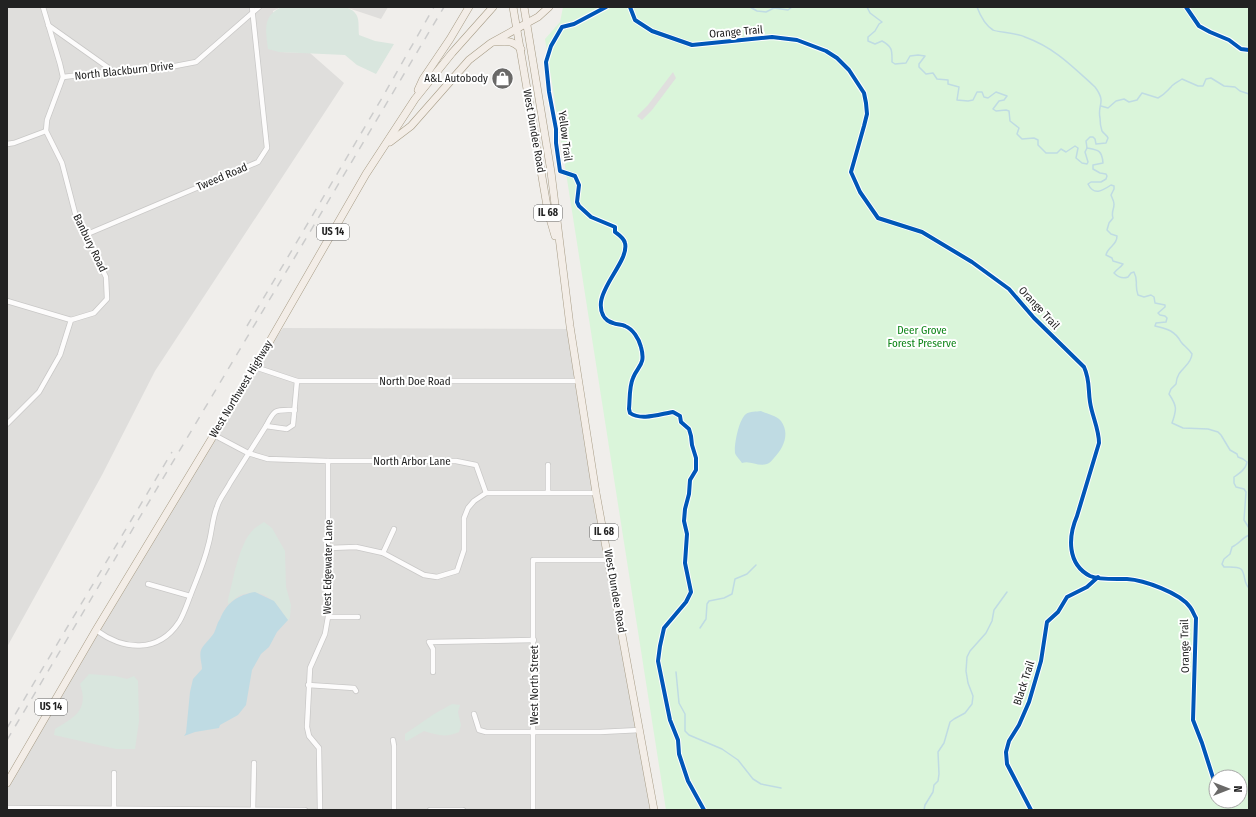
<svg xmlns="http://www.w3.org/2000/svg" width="1256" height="817" font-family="'Fira Sans Condensed',sans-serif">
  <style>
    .residential { fill: #dfdedc }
    .wetland { fill: #d9e6de }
    .park { fill: #daf5da; fill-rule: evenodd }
    .parking { fill: #e0dfde }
    .water { fill: #bfdbe3 }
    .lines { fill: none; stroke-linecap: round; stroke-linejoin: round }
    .stream { stroke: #bfdbe3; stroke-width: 1.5 }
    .street-casing { stroke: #c9c8c7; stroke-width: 6 }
    .primary-casing { stroke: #a79c86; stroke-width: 8 }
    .street { stroke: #fdfcfc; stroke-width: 4.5 }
    .primary { stroke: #f3ede7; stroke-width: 7 }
    .rail { stroke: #ccc; stroke-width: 1.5; stroke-dasharray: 8 8; stroke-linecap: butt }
    .cycleway-casing { stroke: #fff; stroke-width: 6 }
    .cycleway { stroke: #0057b8; stroke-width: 4 }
    .labels { text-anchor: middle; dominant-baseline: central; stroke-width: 4; stroke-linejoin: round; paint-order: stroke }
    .shield { fill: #fff; stroke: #646464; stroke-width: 1 }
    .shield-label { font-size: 10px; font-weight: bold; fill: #222 }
    .street-label { font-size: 11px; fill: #222; stroke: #fff }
    .poi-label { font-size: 11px; fill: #222; stroke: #fff; text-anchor: end }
    .park-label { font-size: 11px; fill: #0c8416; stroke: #fff }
  </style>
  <rect width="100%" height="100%" fill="#f0eeeb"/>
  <g class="residential">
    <path d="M7,7H281L273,11L279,52L310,53L344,83L155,371L102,475L7,647Z"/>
    <path d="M339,7H388L381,19L348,8Z"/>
    <path d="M283,328L570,329L654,810H7V783L255,366Z"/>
  </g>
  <g class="wetland">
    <path d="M281,7L348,8C361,14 358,22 359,35L375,41L394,44L376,74L357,65L345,55L279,52L268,49C266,30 262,17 281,7Z"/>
    <path d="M264,522L272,528L285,551L286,587L291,605L290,617L288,621C278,604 266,588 244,594C238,595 233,601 228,604V600C233,581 239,542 254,529C257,526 261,524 264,522Z"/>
    <path d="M89,674L115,676L127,679L134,676L138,681L139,721L135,749H116L54,735L55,729C75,717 89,710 80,684Z"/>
    <path d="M452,704L460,705L458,712L461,725L459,732C446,738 437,735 424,731L407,741L405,740V734L434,714Z"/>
  </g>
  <path class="park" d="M563,7H1249V810H666L545,39L560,22ZM1216,777H1240V801H1216Z"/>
  <path class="parking" d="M673,72L676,78L652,110L642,120L637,116L648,105Z"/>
  <g class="water">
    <path d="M761,411C767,414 776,415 781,421C790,433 784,448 774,458C772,460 770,463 767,464C758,467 750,460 742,463C740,460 736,456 735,453C734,444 739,419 746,414C750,411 756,412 761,411Z"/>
    <path d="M255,592L274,601L288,620L277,632L269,647L261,654L252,670L246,705L238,715L220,725L219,728L195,732L184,736L186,733L190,692L193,679L202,669C202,663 199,656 201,650C203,645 210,639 214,633C216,629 217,623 220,619C227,602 238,595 255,592Z"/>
  </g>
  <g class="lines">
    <g class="stream">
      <path d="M750,7L757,11L766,12L774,8L788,10L792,7"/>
      <path d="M867,7L870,13L882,22L879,24L875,31L868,37V41L875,44L882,41C893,47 892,51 892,62L895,64L906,63L910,56L918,55L925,56L919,64V67L926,74L933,73L937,79L948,80V84L959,87L957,100L968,101L973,100L977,92H982L984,97L988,98L996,92L1007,96L1004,100L999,101L993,109L996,111L1006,110L1009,111L1010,121L1019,128L1017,134L1022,139L1034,138L1038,140V145L1046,153H1057L1061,149L1066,152L1075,146L1078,148L1076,158L1082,163L1087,164L1088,162L1085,152L1087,148L1086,141L1090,137H1093L1095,139L1096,144L1106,143L1108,138C1107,135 1104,134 1102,131C1101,128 1100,121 1100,118C1097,104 1107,103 1095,87C1072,66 1055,48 1025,37C1018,33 996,32 993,30C985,25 980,15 977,7"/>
      <path d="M1101,106L1108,108L1116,101L1124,99L1129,102L1137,100L1142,93L1158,98C1164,95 1166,92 1171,87C1173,84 1178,82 1182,79L1198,86H1203L1206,79L1211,78L1224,86L1235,87L1240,91L1249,94"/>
      <path d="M1087,148C1098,150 1102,150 1103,163L1093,165V169L1100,173L1106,174L1107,176L1106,179L1101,182H1091L1088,184C1094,196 1102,191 1111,185L1114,186V189L1111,195C1112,198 1114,201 1114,204C1114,210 1111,212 1113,218L1109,223L1107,230L1111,234L1117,236C1117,246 1108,246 1106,255L1112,258L1113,261L1123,264C1120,268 1117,269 1114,273C1119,278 1123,279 1128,277L1131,273L1134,272C1139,282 1134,284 1138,295L1144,297L1151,295L1154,297L1155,303L1165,305V307L1158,313L1160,315L1165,316L1167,318L1166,322L1156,323L1155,326C1168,329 1175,331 1181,342C1184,346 1189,349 1192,354C1191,367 1177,368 1176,384L1171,389L1169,394C1177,406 1177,409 1172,423L1183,428L1208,429L1218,432L1221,435L1230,450L1237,454L1238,457L1243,459L1247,462C1246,469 1240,473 1234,477V483L1236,487L1244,489L1246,492L1244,520L1249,528"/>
      <path d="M1249,535C1242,538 1239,544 1232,547L1230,554L1224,559L1222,564L1224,567C1228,567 1237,566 1241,569C1246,574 1243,583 1249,588"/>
      <path d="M700,628L706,619L707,604L709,601L724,598L732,594L735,579L747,574L756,565"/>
      <path d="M676,672L679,703L685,714V731L689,735L722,749L738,760L753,779L761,784L781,788"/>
      <path d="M924,810L925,805L933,792L934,785L938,781L939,774L938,752L944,743L950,722L954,719L965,713L972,704L973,696L968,683L966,671L967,657L970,651L986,633L992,621L994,610L1007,592"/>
    </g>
    <defs>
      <g id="street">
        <path d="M48,25L113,71"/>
        <path d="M63,77L113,71H149L196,62L259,7"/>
        <path d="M7,144L14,143L46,131"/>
        <path d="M85,235L258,162L267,148L252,7"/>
        <path d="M7,301L71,320"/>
        <path d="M255,367L297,381H578"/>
        <path d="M7,424L39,392L60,355L71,320L94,313L107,299L106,277L75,213L62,163L46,131L47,120L63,77L60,64L43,7"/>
        <path d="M266,426C275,408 275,410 295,410"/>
        <path d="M214,435L248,453L268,459L328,461H456L476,465L486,493H596"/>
        <path d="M548,492V465"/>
        <path d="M329,548L356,547L383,553L424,575L437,577L457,571L464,550V518L468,508L474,501L486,493"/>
        <path d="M383,553L394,529"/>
        <path d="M148,584L190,596"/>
        <path d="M328,617H358"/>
        <path d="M96,630C123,650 158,654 179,622C184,614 187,604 191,594C197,578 204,563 208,546C212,533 212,519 217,507C219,499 226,491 230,483C242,464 254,445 266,426L287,429L293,425L297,381"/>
        <path d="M433,672V649L429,642L534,640"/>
        <path d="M308,685L354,688L356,691"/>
        <path d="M474,714L479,730L486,732H600L640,730"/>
        <path d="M393,740L394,746V810"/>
        <path d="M7,808L305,810"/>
        <path d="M114,810V773"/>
        <path d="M253,810L254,763"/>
        <path d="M320,810L319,748L309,736L307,727L310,668L325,634L328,617V461"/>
        <path d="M430,810H463"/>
        <path d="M533,810V560H609"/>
      </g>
      <g id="primary">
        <path d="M513,7L548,212L555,236"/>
        <path d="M524,7L551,172L570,326L596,493L654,810"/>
        <path d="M495,42C507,41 512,40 521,49"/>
        <path d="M418,90L423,79L450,39L469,7"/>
        <path d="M390,142L411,126L469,60L491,43L538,17L549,7"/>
        <path d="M7,783L96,630L255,367L366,174L415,99L452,53L493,7"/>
      </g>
    </defs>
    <use href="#street" class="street-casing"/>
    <use href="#primary" class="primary-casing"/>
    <use href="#street" class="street"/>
    <use href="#primary" class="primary"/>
    <g class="rail">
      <path d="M247,326L382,98L434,7"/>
      <path d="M7,728L172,452"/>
      <path d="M7,740L444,7"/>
    </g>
    <defs>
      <g id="cycleway">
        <path d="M606,7L574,24L562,27L551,46L546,62L549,92L556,129V143L560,171L575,176L579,185L577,202L579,206L591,217L615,227V232C619,235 624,238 625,243C629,259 603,283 601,302C600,311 603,320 613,323C617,325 622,324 625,326C633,329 639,339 641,347C646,365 638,365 633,378C629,387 630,399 629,409L630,413C641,421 660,414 673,412L680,416L681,422L689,429L691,436L692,445L696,458V470L690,480L689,494L685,509L684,521L687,534L685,563L691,592L686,602L664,628L660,646L658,661L670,720L678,740L679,754L688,781L704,810"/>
        <path d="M630,7L635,20L652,31L692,45L772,37L797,40L826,51L837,58L849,70L864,93L866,103L867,114L864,126L851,172L860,192L878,218L922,232L972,262L1009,289L1034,318L1084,367C1090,380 1088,389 1090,402C1092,416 1099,429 1099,443L1077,516C1068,537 1067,564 1090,576C1099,580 1117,579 1127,579C1144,580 1180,593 1190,607C1193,611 1194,615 1196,618L1193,720L1202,743L1216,787"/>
        <path d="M1186,7L1199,26L1210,32L1229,40L1241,49L1249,50"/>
        <path d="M1031,810L1007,764L1006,752L1009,741L1019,725L1029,702L1041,661L1047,622L1058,612L1067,597L1087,587L1098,577"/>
      </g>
    </defs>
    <use href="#cycleway" class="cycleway-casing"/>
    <use href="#cycleway" class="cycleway"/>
  </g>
  <defs>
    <symbol id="shop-disc" viewBox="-11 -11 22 22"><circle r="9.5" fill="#6a6968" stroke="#fff"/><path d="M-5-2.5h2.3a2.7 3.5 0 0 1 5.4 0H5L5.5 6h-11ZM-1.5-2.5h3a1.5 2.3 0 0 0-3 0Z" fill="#fff"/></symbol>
  </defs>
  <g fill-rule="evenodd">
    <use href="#shop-disc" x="490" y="66" width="25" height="25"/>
  </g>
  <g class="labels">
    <g class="shield">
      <rect x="534" y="205" width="28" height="16" rx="3"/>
      <rect x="317" y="224" width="32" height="16" rx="3"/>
      <rect x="590" y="524" width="28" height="16" rx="3"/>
      <rect x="35" y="699" width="32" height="16" rx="3"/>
    </g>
    <g class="shield-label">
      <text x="548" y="213">IL 68</text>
      <text x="333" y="232">US 14</text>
      <text x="604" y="532">IL 68</text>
      <text x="51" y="707">US 14</text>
    </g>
    <g class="street-label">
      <text transform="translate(736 32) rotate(-5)">Orange Trail</text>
      <text transform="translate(124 71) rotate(-6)">North Blackburn Drive</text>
      <text transform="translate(534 131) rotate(80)">West Dundee Road</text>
      <text transform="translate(565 136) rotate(83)">Yellow Trail</text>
      <text transform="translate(222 177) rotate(-23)">Tweed Road</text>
      <text transform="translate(90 243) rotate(64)">Banbury Road</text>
      <text transform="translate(1039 308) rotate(47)">Orange Trail</text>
      <text x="415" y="381">North Doe Road</text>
      <text transform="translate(241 389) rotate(-59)">West Northwest Highway</text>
      <text x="412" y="461">North Arbor Lane</text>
      <text transform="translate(328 567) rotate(-89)">West Edgewater Lane</text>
      <text transform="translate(615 591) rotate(80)">West Dundee Road</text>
      <text transform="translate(1185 646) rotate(-91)">Orange Trail</text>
      <text transform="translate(1024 683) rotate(-72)">Black Trail</text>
      <text transform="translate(534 685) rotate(-90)">West North Street</text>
    </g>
    <g class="poi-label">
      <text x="488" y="78">A&amp;L Autobody</text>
    </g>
    <g class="park-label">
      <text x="922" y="330">Deer Grove<tspan x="922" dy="13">Forest Preserve</tspan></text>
    </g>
  </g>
  <rect width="1256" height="817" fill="none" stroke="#222222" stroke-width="16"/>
  <g transform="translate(1228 789) rotate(90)"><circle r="19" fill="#ffffff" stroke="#a7a7a7"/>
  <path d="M0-3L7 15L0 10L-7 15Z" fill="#6a6968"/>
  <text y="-6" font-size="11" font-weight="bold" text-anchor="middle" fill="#222222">N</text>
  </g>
</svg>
